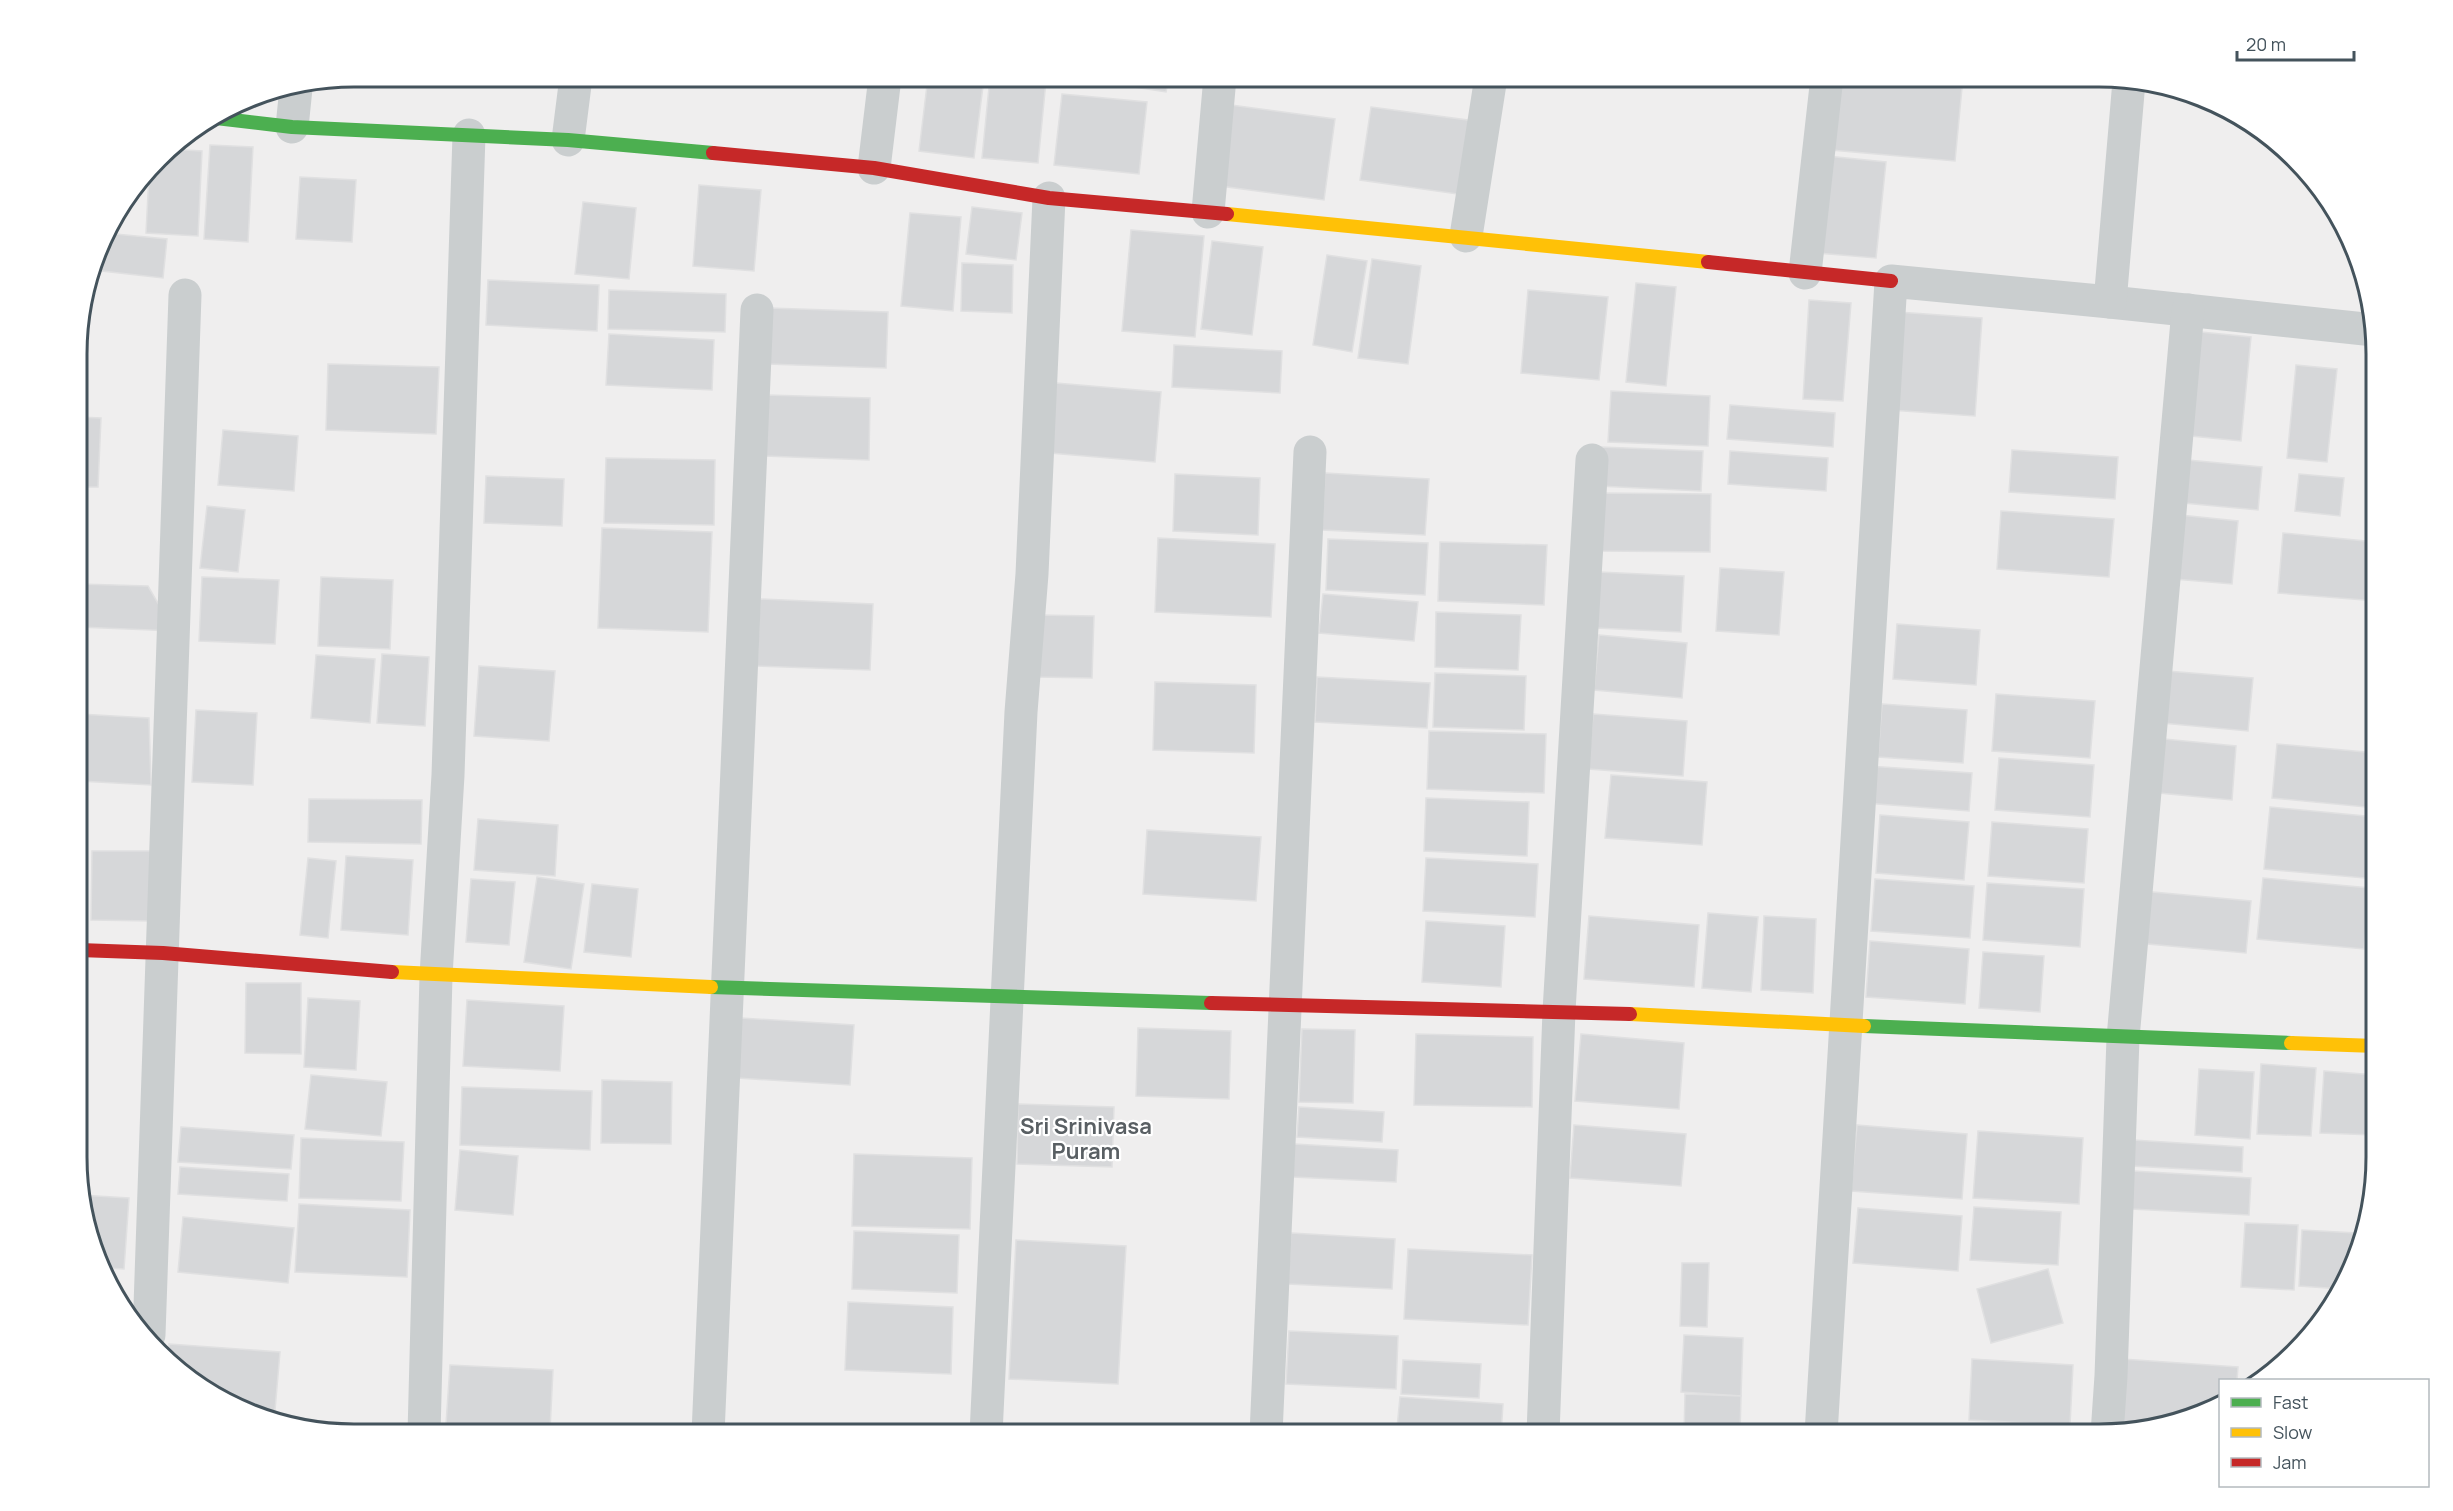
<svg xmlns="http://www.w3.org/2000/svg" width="2453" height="1511" font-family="Manrope,sans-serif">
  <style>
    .building { fill: #d6d7d9; stroke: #e0e0e1; stroke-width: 1.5 }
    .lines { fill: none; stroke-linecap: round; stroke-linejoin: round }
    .street { stroke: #cacecf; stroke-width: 33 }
    .fast { stroke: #4caf50; stroke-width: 14 }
    .slow { stroke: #ffc107; stroke-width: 14 }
    .jam { stroke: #c62828; stroke-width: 14 }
    .labels { text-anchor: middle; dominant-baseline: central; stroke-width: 4.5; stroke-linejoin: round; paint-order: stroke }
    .neighbourhood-label { font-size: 22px; font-weight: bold; fill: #595f63; stroke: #fff }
    .rim { fill: none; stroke: #44535c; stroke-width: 3 }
  </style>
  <rect width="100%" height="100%" fill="#efeeee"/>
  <g class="building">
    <path d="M928,77L984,78L974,158L919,151Z"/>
    <path d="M990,77L1046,81L1038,163L982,158Z"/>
    <path d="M1069,77H1169L1166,92Z"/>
    <path d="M1837,77L1962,88L1955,161L1831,150Z"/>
    <path d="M1062,94L1147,102L1139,174L1054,165Z"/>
    <path d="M1231,105L1335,119L1324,200L1220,186Z"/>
    <path d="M1371,107L1475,121L1464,195L1360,180Z"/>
    <path d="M210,145L253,147L248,242L204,239Z"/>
    <path d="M168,149L202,151L198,236L146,233L149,174Z"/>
    <path d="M1827,156L1886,162L1876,258L1817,253Z"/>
    <path d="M300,177L356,180L352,242L296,239Z"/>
    <path d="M699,185L761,190L754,271L693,266Z"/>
    <path d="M583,202L636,208L629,279L575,274Z"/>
    <path d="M972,207L1022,213L1016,260L966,254Z"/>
    <path d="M910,213L961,217L953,311L901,306Z"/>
    <path d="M1131,230L1204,236L1195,337L1122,331Z"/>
    <path d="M105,233L167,239L163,278L93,270Z"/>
    <path d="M1212,241L1263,247L1252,335L1201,329Z"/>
    <path d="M1327,255L1367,261L1352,352L1313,345Z"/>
    <path d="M1372,259L1421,266L1408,364L1358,358Z"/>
    <path d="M962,263L1013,265L1012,313L961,311Z"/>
    <path d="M488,280L599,285L597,331L486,325Z"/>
    <path d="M1636,283L1676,287L1666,386L1626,382Z"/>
    <path d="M609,290L726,294L725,332L608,329Z"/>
    <path d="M1528,290L1608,297L1599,380L1521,373Z"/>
    <path d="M1809,300L1851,303L1843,401L1803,399Z"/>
    <path d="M769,308L888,312L886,368L767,364Z"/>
    <path d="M1898,312L1982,318L1975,416L1890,410Z"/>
    <path d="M2201,332L2251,337L2241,441L2191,436Z"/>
    <path d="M609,334L714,340L712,390L606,385Z"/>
    <path d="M1174,345L1282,351L1280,393L1172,387Z"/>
    <path d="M328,364L439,367L436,434L326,430Z"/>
    <path d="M2296,365L2337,369L2327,462L2287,458Z"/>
    <path d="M1056,383L1161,392L1155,462L1050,453Z"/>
    <path d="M1611,391L1710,396L1708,446L1608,442Z"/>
    <path d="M767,395L870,398L869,460L765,456Z"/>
    <path d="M1730,405L1835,413L1833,447L1727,439Z"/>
    <path d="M79,417L101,418L98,487H79Z"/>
    <path d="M223,430L298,436L294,491L218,485Z"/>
    <path d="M1600,447L1703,451L1701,491L1598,486Z"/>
    <path d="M2012,450L2118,457L2115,499L2009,492Z"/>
    <path d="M1730,451L1828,458L1826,491L1728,484Z"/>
    <path d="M606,458L715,460L714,525L604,523Z"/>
    <path d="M2177,459L2262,467L2258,510L2173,502Z"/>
    <path d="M1325,473L1429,479L1425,535L1322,530Z"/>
    <path d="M1175,474L1260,478L1258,535L1173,531Z"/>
    <path d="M2299,474L2344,478L2340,516L2295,511Z"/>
    <path d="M486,476L564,479L562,526L484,523Z"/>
    <path d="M1599,493L1711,494L1710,552L1598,551Z"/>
    <path d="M207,506L245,510L238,572L200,568Z"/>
    <path d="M2001,511L2114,519L2109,577L1997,569Z"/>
    <path d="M2180,515L2238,521L2232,584L2174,579Z"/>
    <path d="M602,528L712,532L708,632L598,628Z"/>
    <path d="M2283,533L2376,542V601L2278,593Z"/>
    <path d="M1158,538L1275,544L1271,617L1155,612Z"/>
    <path d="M1328,539L1428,543L1425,595L1326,590Z"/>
    <path d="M1440,542L1547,545L1544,605L1438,601Z"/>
    <path d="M1720,568L1784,572L1779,635L1716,631Z"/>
    <path d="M1599,572L1684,576L1681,632L1596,628Z"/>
    <path d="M202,577L279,580L275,644L199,641Z"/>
    <path d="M321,577L393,580L390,649L318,646Z"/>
    <path d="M79,584L148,586L174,631L79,627Z"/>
    <path d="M1323,594L1418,602L1414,641L1319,633Z"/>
    <path d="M760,599L873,604L870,670L757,666Z"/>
    <path d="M1436,612L1521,615L1518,670L1435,667Z"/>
    <path d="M1038,615L1094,616L1092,678L1037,677Z"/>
    <path d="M1897,624L1980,630L1976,685L1893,679Z"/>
    <path d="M1599,635L1687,643L1682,698L1594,690Z"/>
    <path d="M382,654L429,657L425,726L377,723Z"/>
    <path d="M316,655L375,659L370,723L311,718Z"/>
    <path d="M479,666L555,671L549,741L474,736Z"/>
    <path d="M2167,671L2253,678L2248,731L2162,723Z"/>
    <path d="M1435,673L1526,676L1524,730L1433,727Z"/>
    <path d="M1317,677L1430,683L1427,728L1315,722Z"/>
    <path d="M1155,682L1256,685L1254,753L1153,750Z"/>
    <path d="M1996,694L2095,701L2090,758L1992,751Z"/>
    <path d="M1882,704L1967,710L1963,763L1878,757Z"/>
    <path d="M196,710L257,713L253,785L192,782Z"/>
    <path d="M79,714L149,718L151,785L79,781Z"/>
    <path d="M1593,714L1687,721L1683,776L1588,769Z"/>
    <path d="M1429,731L1546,734L1544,793L1427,789Z"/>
    <path d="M2164,739L2236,746L2232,800L2159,793Z"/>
    <path d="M2277,744L2376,753V808L2272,798Z"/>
    <path d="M1999,758L2094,765L2090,817L1995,810Z"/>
    <path d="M1868,766L1972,773L1969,811L1865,803Z"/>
    <path d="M1611,775L1707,782L1702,845L1605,838Z"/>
    <path d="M1426,798L1529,802L1527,856L1424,851Z"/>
    <path d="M309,799L422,800L421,844L308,842Z"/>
    <path d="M2270,807L2376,817V879L2264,869Z"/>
    <path d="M1880,815L1969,822L1964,880L1876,873Z"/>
    <path d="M478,819L558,825L555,876L474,870Z"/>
    <path d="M1992,822L2088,829L2084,883L1988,876Z"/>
    <path d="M1147,830L1261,837L1256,901L1143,894Z"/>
    <path d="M92,851H151V921L91,920Z"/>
    <path d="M346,856L413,860L408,935L341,930Z"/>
    <path d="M308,858L336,861L328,938L300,935Z"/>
    <path d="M1426,858L1538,864L1535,917L1423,911Z"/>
    <path d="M537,877L584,884L571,969L524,962Z"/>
    <path d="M2263,878L2370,888L2364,949L2257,939Z"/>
    <path d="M471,879L515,882L509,945L466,942Z"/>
    <path d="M1875,879L1974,886L1970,938L1871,931Z"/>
    <path d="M1987,883L2084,889L2080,947L1983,940Z"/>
    <path d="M592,884L638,889L631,957L584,952Z"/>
    <path d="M2142,891L2251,901L2246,953L2137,943Z"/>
    <path d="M1708,913L1758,917L1751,992L1702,988Z"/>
    <path d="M1589,916L1699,925L1694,987L1584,979Z"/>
    <path d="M1764,916L1816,919L1813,993L1761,990Z"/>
    <path d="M1426,921L1505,926L1501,987L1422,982Z"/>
    <path d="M1870,941L1969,949L1965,1004L1866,997Z"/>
    <path d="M1983,952L2044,956L2040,1012L1979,1008Z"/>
    <path d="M246,983H301V1054L245,1053Z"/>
    <path d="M308,998L360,1001L356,1070L304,1067Z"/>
    <path d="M467,1000L564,1006L560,1071L463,1066Z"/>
    <path d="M741,1018L854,1025L850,1085L737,1078Z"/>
    <path d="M1138,1028L1231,1031L1229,1099L1136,1096Z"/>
    <path d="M1302,1029L1355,1030L1353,1103L1299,1102Z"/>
    <path d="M1416,1034L1533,1037L1532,1107L1414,1105Z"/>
    <path d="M1581,1034L1684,1043L1679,1109L1575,1101Z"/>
    <path d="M2261,1064L2316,1068L2311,1136L2257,1134Z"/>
    <path d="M2199,1069L2254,1072L2250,1139L2195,1135Z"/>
    <path d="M2324,1071L2376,1075L2374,1135L2320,1133Z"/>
    <path d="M311,1075L387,1082L381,1136L305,1129Z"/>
    <path d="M602,1080L672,1082L671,1144L601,1143Z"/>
    <path d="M462,1087L592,1091L590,1150L460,1145Z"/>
    <path d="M1018,1104L1114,1107L1112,1167L1017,1164Z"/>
    <path d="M1299,1107L1384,1112L1382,1142L1297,1137Z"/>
    <path d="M1574,1125L1686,1134L1681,1186L1570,1178Z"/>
    <path d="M1857,1125L1967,1134L1962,1199L1851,1191Z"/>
    <path d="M181,1127L294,1135L291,1169L178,1162Z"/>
    <path d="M1978,1131L2083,1138L2079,1204L1973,1198Z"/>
    <path d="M301,1138L404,1142L401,1201L299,1198Z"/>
    <path d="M2133,1140L2243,1147L2242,1172L2131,1166Z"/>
    <path d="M1294,1144L1398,1150L1396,1182L1293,1177Z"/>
    <path d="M460,1150L518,1156L513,1215L455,1210Z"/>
    <path d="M854,1154L972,1158L970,1229L852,1226Z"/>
    <path d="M180,1167L289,1174L287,1201L178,1194Z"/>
    <path d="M2133,1171L2251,1178L2249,1215L2131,1209Z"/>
    <path d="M80,1195L129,1198L124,1269L107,1268Z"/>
    <path d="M299,1204L410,1210L407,1277L295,1272Z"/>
    <path d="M1974,1207L2061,1212L2058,1265L1970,1260Z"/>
    <path d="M1858,1208L1962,1216L1958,1271L1853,1263Z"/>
    <path d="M183,1217L294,1228L288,1283L178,1272Z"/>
    <path d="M2245,1223L2298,1225L2294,1290L2241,1287Z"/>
    <path d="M2302,1230L2356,1233L2341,1289L2299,1286Z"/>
    <path d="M854,1231L959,1235L957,1293L852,1289Z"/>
    <path d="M1291,1233L1395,1239L1392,1289L1288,1284Z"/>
    <path d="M1016,1240L1126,1246L1118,1384L1009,1379Z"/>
    <path d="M1408,1249L1532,1255L1528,1325L1404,1319Z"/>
    <path d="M1682,1263H1709L1707,1327L1680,1326Z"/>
    <path d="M2048,1269L2063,1323L1991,1343L1977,1289Z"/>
    <path d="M848,1302L953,1307L951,1374L845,1370Z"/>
    <path d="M1289,1331L1398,1336L1396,1389L1286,1384Z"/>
    <path d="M1684,1335L1743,1338L1741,1396L1681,1392Z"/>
    <path d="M169,1344L280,1352L274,1422L215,1397L169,1353Z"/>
    <path d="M1972,1359L2073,1365L2070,1425L1969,1420Z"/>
    <path d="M2122,1359L2238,1367L2237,1380H2220V1402L2149,1424L2118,1422Z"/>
    <path d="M1403,1360L1481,1364L1479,1398L1401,1394Z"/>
    <path d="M450,1365L553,1370L550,1430L446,1424Z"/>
    <path d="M1685,1394L1741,1396L1740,1434H1684Z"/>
    <path d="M1400,1397L1503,1404L1501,1434L1397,1428Z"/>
    <path d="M1118,1427L1222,1433V1434H1117Z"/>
    <path d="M1850,1427L1942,1434H1849Z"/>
  </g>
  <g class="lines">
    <g class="street">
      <path d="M292,127L296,88"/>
      <path d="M568,140L576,77"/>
      <path d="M874,168L885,77"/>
      <path d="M1208,212L1220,77"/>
      <path d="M1466,236L1491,77"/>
      <path d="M1805,273L1827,77"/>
      <path d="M2110,302L2374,330"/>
      <path d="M149,1335L185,295"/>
      <path d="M424,1434L436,976L448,775L469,135"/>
      <path d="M708,1434L757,310"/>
      <path d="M986,1434L1021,712L1032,574L1049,198"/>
      <path d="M1266,1434L1310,452"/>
      <path d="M1543,1434L1559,1011L1592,460"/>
      <path d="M1821,1434L1891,281L2110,302L2129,81"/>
      <path d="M2107,1434L2111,1376L2123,1038L2188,310"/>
    </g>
    <g class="fast">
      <path d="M216,118L292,127L568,140L713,153"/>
      <path d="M711,987L1211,1003"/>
      <path d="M1864,1026L2291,1043"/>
    </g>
    <g class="slow">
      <path d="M1227,214L1708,262"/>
      <path d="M392,972L711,987"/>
      <path d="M1630,1014L1864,1026"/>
      <path d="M2291,1043L2376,1046"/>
    </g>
    <g class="jam">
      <path d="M713,153L874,168L1049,198L1227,214"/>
      <path d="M1708,262L1891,281"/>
      <path d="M79,950L163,953L392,972"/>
      <path d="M1211,1003L1630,1014"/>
    </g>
  </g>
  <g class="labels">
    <g class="neighbourhood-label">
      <text x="1086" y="1126">Sri Srinivasa<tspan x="1086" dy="25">Puram</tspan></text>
    </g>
  </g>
  <path d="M0 0H2453V1511H0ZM354 87H2099A267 267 0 0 1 2366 354V1157A267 267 0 0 1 2099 1424H354A267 267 0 0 1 87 1157V354A267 267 0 0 1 354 87Z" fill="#fff" fill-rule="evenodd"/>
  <path class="rim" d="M354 87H2099A267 267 0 0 1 2366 354V1157A267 267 0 0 1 2099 1424H354A267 267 0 0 1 87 1157V354A267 267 0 0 1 354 87Z"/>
  <rect x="2219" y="1379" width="210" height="108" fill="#ffffff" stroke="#b4babe" stroke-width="1.5"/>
  <rect x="2231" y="1398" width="30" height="9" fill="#4caf50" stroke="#b4babe" stroke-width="1.5"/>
  <text x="2273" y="1409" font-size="18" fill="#44535c">Fast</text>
  <rect x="2231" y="1428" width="30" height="9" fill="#ffc107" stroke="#b4babe" stroke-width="1.5"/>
  <text x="2273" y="1439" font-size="18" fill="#44535c">Slow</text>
  <rect x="2231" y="1458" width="30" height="9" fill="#c62828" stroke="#b4babe" stroke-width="1.5"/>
  <text x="2273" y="1469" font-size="18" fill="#44535c">Jam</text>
  <path d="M2237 51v9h117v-9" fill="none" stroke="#44535c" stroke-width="3"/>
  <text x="2246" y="51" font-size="18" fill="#44535c" stroke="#ffffff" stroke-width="4.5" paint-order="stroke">20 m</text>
</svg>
